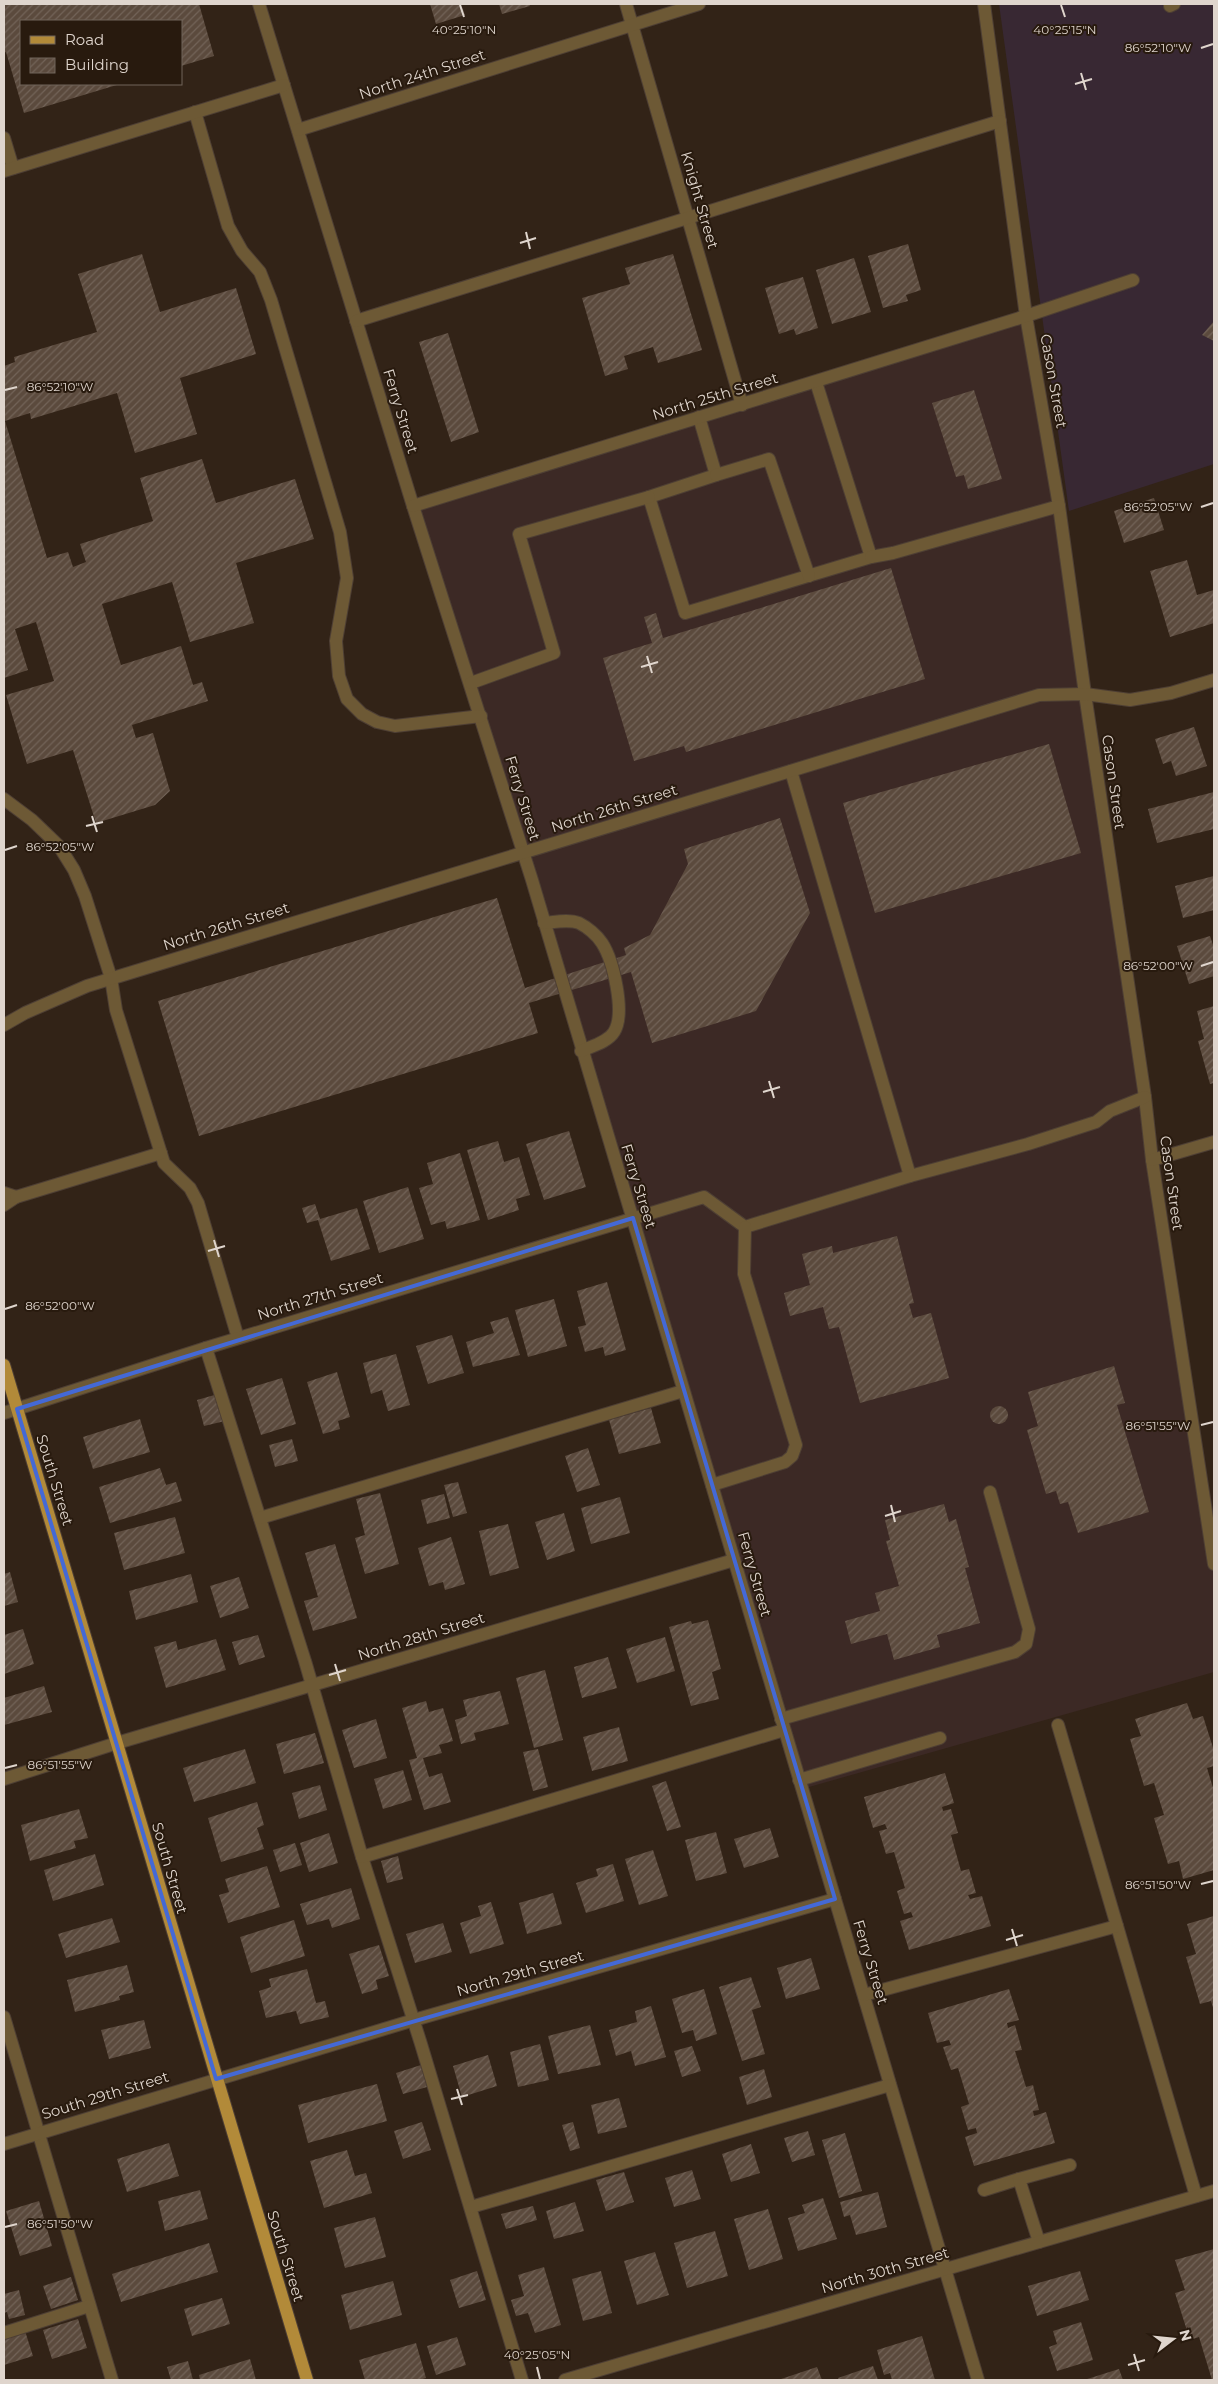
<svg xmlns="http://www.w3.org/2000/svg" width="1218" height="2384" font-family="Montserrat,sans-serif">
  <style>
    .commercial { fill: #3c2925 }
    .education { fill: #382833 }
    .building { fill: url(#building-hatch) }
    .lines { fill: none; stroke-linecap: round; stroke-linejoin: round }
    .minor-casing { stroke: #4e3f34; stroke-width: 14 }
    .major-casing { stroke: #4e3f34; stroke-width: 14 }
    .minor { stroke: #6d5935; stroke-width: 12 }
    .major { stroke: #b28a39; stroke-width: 12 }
    .marked { fill: none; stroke: #4469d6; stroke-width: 4; stroke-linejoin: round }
    .ticks { fill: none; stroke: #dfd5cd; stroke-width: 2 }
    .labels { text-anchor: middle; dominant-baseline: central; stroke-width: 4; stroke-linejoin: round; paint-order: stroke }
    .street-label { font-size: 15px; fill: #dfd5cd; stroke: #281a0e }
    .ticks-label { font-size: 12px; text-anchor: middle; fill: #dfd5cd; stroke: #281a0e; stroke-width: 4; stroke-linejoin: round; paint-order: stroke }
  </style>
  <defs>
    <pattern id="building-hatch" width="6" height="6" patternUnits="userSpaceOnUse" patternTransform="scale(1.25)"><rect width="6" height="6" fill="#5b4a3d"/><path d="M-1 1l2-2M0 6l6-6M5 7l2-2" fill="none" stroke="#726358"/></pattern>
  </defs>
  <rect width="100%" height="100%" fill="#322317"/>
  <path class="commercial" d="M1026,316L1214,1564V1672L802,1789L414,506Z"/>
  <path class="education" d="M999,4H1214V464L1069,511Z"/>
  <g class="building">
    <path d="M7,4H199L214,56L181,66V21H21V84H120L24,113L6,52L4,53V5Z"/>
    <path d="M430,4H461L465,15L436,24Z"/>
    <path d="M499,4H529L530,6L502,14Z"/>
    <path d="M908,244L921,290L906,295L908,301L883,308L868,256Z"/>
    <path d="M142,254L160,312L236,288L256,354L180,378L197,434L135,453L117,393L31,419L30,413L5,421L47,558L68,552L73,567L86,562L80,544L153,521L140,478L202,459L216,503L295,479L314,539L236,563L254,623L190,642L172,582L102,604L121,665L181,646L193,685L202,682L208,701L132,725L136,738L153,733L170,791L155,805L96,823L73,750L27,764L6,695L54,681L36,622L15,629L28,670L4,678V366L15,362L14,357L97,332L78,274Z"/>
    <path d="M673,254L702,350L658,363L653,347L624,356L628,369L605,376L582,298L630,284L625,268Z"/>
    <path d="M854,258L871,312L832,324L816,270Z"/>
    <path d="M803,277L818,328L796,335L794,329L779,334L765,288Z"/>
    <path d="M1214,321V341L1202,335Z"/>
    <path d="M448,333L479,432L451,442L419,342Z"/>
    <path d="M974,390L1002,479L968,489L964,475L956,477L932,403Z"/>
    <path d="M1154,498L1164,530L1124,543L1114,511Z"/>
    <path d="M1187,560L1197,595L1214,590V623L1170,637L1150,571Z"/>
    <path d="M891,568L925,679L686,752L684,746L634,761L603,658L652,643L644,617L656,613L663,638Z"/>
    <path d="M1194,727L1207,766L1176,776L1171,761L1163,764L1155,739Z"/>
    <path d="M1049,744L1081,853L875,913L843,803Z"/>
    <path d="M1214,792V829L1157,843L1148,809Z"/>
    <path d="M780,818L810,913L756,1011L652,1043L631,972L529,1003L538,1033L199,1136L158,1001L497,898L525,988L626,955L624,948L650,935L688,864L684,849Z"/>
    <path d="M1214,876V910L1183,918L1175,886Z"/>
    <path d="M1210,936L1214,948V976L1189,984L1177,946Z"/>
    <path d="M1214,1006V1083L1210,1084L1198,1041L1204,1039L1197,1011Z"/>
    <path d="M569,1131L586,1187L544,1200L526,1144Z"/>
    <path d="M498,1141L504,1162L519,1157L530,1195L516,1199L519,1210L488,1220L467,1150Z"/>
    <path d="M460,1153L480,1220L447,1229L445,1221L431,1225L419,1188L433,1184L427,1163Z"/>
    <path d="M408,1187L424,1239L379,1253L363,1201Z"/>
    <path d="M315,1204L320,1219L357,1208L370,1249L331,1261L318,1220L307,1223L302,1208Z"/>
    <path d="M897,1236L914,1303L909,1304L913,1318L931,1313L949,1378L860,1403L839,1327L829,1329L823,1307L790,1316L784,1293L810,1285L802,1254L832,1246L833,1253Z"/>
    <path d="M607,1282L626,1350L605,1356L603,1347L585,1352L578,1327L586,1325L577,1291Z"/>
    <path d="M554,1299L567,1346L528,1357L515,1310Z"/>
    <path d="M508,1317L520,1355L473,1367L466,1342L494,1333L490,1322Z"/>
    <path d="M452,1335L464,1373L428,1384L416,1346Z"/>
    <path d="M396,1354L410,1405L388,1411L382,1390L371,1394L363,1363Z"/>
    <path d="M1114,1366L1125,1403L1117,1405L1149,1512L1078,1533L1068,1502L1060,1504L1056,1491L1046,1494L1027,1430L1038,1426L1028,1392Z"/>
    <path d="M337,1372L350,1417L338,1421L340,1429L323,1434L307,1382Z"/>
    <path d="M282,1378L296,1424L261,1435L246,1389Z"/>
    <path d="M218,1394L225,1421L204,1426L197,1400Z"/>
    <circle cx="999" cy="1415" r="9"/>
    <path d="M651,1408L661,1443L619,1454L609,1420Z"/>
    <path d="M140,1419L150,1452L93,1469L83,1437Z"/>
    <path d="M292,1439L298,1461L275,1467L269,1445Z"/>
    <path d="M588,1448L600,1485L577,1492L565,1456Z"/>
    <path d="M160,1468L166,1485L176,1482L182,1501L110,1523L99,1487Z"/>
    <path d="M458,1482L467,1513L453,1517L444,1485Z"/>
    <path d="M380,1493L399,1564L365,1574L355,1538L365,1535L356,1499Z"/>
    <path d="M444,1494L450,1518L427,1524L421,1500Z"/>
    <path d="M620,1497L630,1533L591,1544L581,1508Z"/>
    <path d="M944,1504L949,1522L956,1519L969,1567L965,1568L980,1623L937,1635L940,1647L894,1660L887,1634L851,1644L845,1621L880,1611L875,1593L899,1586L886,1541L890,1540L885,1520Z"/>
    <path d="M564,1513L575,1551L547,1560L535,1522Z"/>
    <path d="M175,1517L185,1553L124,1570L114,1533Z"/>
    <path d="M508,1524L519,1568L490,1576L479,1531Z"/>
    <path d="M451,1537L465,1584L445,1590L443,1582L429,1586L418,1548Z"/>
    <path d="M335,1544L357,1618L313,1631L304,1601L318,1597L305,1553Z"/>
    <path d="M10,1572L18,1602L4,1606V1574Z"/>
    <path d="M191,1574L198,1602L136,1620L129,1591Z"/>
    <path d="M239,1577L249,1608L220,1618L210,1586Z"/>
    <path d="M708,1620L721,1669L712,1672L719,1699L691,1706L669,1627L691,1621L692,1624Z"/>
    <path d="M23,1629L34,1664L4,1674V1635Z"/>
    <path d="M258,1635L265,1657L239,1665L232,1642Z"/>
    <path d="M665,1637L675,1671L637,1683L626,1649Z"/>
    <path d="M216,1639L226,1670L166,1688L154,1647L176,1641L178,1650Z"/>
    <path d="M608,1657L617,1688L582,1698L574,1667Z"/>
    <path d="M545,1670L563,1740L534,1748L516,1678Z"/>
    <path d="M44,1686L52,1712L4,1725V1698Z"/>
    <path d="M500,1691L509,1724L474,1733L476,1740L461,1744L455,1720L467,1716L463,1700Z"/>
    <path d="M426,1701L429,1712L443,1708L453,1741L439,1745L442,1753L423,1758L429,1777L442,1773L451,1802L424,1810L409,1760L417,1758L402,1708Z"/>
    <path d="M1187,1703L1193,1719L1203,1716L1214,1751V1766L1207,1768L1214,1791V1870L1183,1879L1179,1861L1168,1864L1154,1818L1164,1815L1154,1783L1144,1786L1130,1739L1141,1736L1135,1719Z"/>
    <path d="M376,1719L387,1758L354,1768L342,1730Z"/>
    <path d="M619,1727L628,1761L592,1771L583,1737Z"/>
    <path d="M315,1733L324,1763L284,1774L276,1744Z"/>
    <path d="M245,1749L256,1783L194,1802L183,1768Z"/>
    <path d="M538,1749L548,1787L533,1791L523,1752Z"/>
    <path d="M403,1770L412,1800L383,1809L374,1779Z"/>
    <path d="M945,1773L954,1803L942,1807L943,1811L951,1809L958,1833L951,1835L961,1871L969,1869L976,1893L968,1895L970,1899L982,1896L991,1926L909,1950L900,1921L913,1917L911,1912L904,1914L897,1891L905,1888L894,1852L886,1854L879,1831L887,1829L885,1824L873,1828L864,1797Z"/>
    <path d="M666,1781L681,1827L667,1831L652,1786Z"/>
    <path d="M320,1785L327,1810L299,1819L292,1793Z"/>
    <path d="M257,1802L264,1825L257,1828L264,1849L221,1862L208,1818Z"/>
    <path d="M79,1809L88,1838L74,1841L76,1848L30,1861L21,1825Z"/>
    <path d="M770,1828L779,1857L744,1868L734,1839Z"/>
    <path d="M716,1832L727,1873L696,1881L685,1840Z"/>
    <path d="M329,1833L338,1863L309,1872L300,1843Z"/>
    <path d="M295,1843L302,1865L280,1872L273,1850Z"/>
    <path d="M653,1850L668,1896L639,1905L625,1859Z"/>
    <path d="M95,1854L104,1885L53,1901L44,1870Z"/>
    <path d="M398,1856L403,1879L387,1883L381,1861Z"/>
    <path d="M613,1864L624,1901L586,1913L576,1883L598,1876L596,1869Z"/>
    <path d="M267,1866L280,1907L228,1923L219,1895L229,1892L225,1879Z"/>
    <path d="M351,1888L360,1919L332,1928L329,1919L307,1925L300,1904Z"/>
    <path d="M553,1893L562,1924L527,1934L519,1903Z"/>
    <path d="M491,1902L504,1944L470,1954L460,1923L481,1916L478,1906Z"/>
    <path d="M1214,1916V2011L1211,2001L1200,2004L1186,1957L1196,1954L1187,1924Z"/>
    <path d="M112,1918L120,1942L66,1958L58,1934Z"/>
    <path d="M294,1920L305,1956L251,1973L240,1937Z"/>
    <path d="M443,1923L452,1952L415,1963L406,1934Z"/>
    <path d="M379,1945L389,1976L376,1980L378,1989L362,1994L349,1954Z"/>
    <path d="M811,1958L820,1989L786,1999L777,1968Z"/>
    <path d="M127,1965L134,1992L119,1996L120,2000L75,2012L67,1980Z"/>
    <path d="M307,1969L316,2003L325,2001L329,2017L300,2024L296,2011L266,2018L259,1991L271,1987L269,1979Z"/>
    <path d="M751,1977L761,2007L752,2010L765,2054L742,2061L719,1987Z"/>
    <path d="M704,1989L717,2034L696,2041L693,2030L682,2033L672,1999Z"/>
    <path d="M1009,1989L1019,2020L1007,2023L1008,2028L1015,2025L1022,2050L1015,2051L1026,2087L1033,2085L1039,2110L1033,2111L1034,2116L1046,2112L1055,2143L974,2166L965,2137L977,2133L976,2128L968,2130L961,2107L969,2104L958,2068L951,2070L943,2047L951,2045L949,2040L937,2043L928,2013Z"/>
    <path d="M651,2006L666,2057L635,2066L631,2051L616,2056L609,2030L637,2022L635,2011Z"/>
    <path d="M144,2020L151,2048L109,2059L101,2030Z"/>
    <path d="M590,2025L601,2065L558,2074L548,2036Z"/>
    <path d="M540,2044L549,2080L518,2087L510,2052Z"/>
    <path d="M692,2046L701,2071L682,2077L674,2051Z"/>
    <path d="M488,2055L497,2086L462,2097L453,2066Z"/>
    <path d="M421,2065L427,2087L403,2094L396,2073Z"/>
    <path d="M764,2069L772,2097L747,2105L739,2077Z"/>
    <path d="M377,2084L387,2121L308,2143L298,2105Z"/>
    <path d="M619,2098L627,2127L598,2134L591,2105Z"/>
    <path d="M422,2122L431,2150L403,2159L394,2131Z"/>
    <path d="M573,2122L580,2148L570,2151L562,2125Z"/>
    <path d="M808,2131L815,2155L792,2162L784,2138Z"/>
    <path d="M845,2133L862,2191L839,2198L822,2140Z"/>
    <path d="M169,2143L179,2176L127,2192L117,2159Z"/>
    <path d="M751,2144L760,2173L731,2182L722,2154Z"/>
    <path d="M347,2150L355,2176L366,2173L372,2193L324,2208L310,2161Z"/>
    <path d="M692,2170L701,2199L674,2207L665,2178Z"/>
    <path d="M624,2172L634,2202L606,2211L596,2180Z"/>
    <path d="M200,2190L208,2219L165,2231L158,2201Z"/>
    <path d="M878,2192L887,2227L856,2235L850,2215L844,2217L840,2202Z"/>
    <path d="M823,2198L837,2239L798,2251L788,2218L805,2213L802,2205Z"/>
    <path d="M39,2201L52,2246L20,2256L6,2211Z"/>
    <path d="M575,2202L584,2231L554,2239L546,2211Z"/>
    <path d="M533,2206L537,2220L506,2229L501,2214Z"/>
    <path d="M768,2209L783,2259L749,2270L734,2219Z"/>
    <path d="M375,2217L386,2257L345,2268L334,2228Z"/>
    <path d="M715,2231L728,2276L687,2288L674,2243Z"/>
    <path d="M209,2243L218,2272L121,2302L112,2274Z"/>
    <path d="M1214,2249V2380H1212L1199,2337L1190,2340L1175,2293L1185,2290L1175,2260Z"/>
    <path d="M655,2252L669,2295L637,2305L624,2261Z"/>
    <path d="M544,2267L561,2325L535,2333L528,2313L516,2316L511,2300L524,2296L518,2275Z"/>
    <path d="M477,2271L486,2300L459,2308L450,2280Z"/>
    <path d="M601,2271L612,2313L583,2321L572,2279Z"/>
    <path d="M1080,2271L1089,2300L1037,2316L1028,2286Z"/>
    <path d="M71,2277L78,2300L51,2309L43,2286Z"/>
    <path d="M393,2281L402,2315L350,2330L341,2295Z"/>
    <path d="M19,2290L25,2315L9,2319L7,2312L4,2313V2294Z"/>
    <path d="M222,2298L230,2324L192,2336L184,2309Z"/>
    <path d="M78,2319L87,2348L52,2359L43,2330Z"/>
    <path d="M1081,2322L1093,2360L1057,2371L1049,2347L1057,2344L1053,2331Z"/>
    <path d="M25,2331L33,2356L4,2365V2338Z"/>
    <path d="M922,2336L935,2380H892L890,2373L884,2375L877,2350Z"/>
    <path d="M457,2337L466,2365L436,2375L427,2346Z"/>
    <path d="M416,2343L426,2378L419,2380H365L359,2360Z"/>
    <path d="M250,2359L256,2380H200L199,2375Z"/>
    <path d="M188,2361L193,2380H171L167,2367Z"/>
    <path d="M873,2366L878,2380H839L838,2378Z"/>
    <path d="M817,2367L822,2380H778Z"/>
    <path d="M1119,2369L1123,2380H1084Z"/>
  </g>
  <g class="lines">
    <defs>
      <g id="minor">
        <path d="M259,4L413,506L532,880L978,2380"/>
        <path d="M626,4L742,405"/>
        <path d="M984,4L1026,316L1059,506L1085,694L1145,1097L1152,1160L1214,1564"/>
        <path d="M1170,6L1174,4"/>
        <path d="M195,112L228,226L242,251L260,272L271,300L340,532L347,578L336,641L339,676L347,699L362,714L377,722L395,726L481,716"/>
        <path d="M298,130L699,4"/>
        <path d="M4,138L13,168"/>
        <path d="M4,171L284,85"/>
        <path d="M356,321L1000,121"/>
        <path d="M699,417L716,475L649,497L685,613L871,557L816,382"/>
        <path d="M716,475L769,459L809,576"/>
        <path d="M413,506L1026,316L1133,280"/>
        <path d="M871,557L893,553L1059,506"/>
        <path d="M471,683L554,653L519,534L649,497"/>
        <path d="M791,771L910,1176"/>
        <path d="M4,799L32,820L59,846L74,870L85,896L111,978L116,1010L164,1163L190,1188L198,1203L238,1338"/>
        <path d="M544,923C555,922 569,919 579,923C587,927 597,935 602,943C613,960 626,1013 614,1032C608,1042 592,1046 581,1051"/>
        <path d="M4,1025L25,1013L87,986L1039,695L1085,694L1130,700L1171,693L1214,680"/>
        <path d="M1152,1160L1214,1142"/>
        <path d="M4,1193L16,1197L4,1205"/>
        <path d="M16,1197L161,1153"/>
        <path d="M206,1348L305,1661L362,1857L421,2044L522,2380"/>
        <path d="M4,1413L206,1348L704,1197L745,1227L910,1176L1028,1144L1096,1122L1110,1111L1145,1097"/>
        <path d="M712,1485L785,1462L792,1456L796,1445L744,1274L745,1227"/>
        <path d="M260,1518L683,1391"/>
        <path d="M781,1719L1015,1652L1026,1644L1029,1629L990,1492"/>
        <path d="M4,1779L117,1743L734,1560"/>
        <path d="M799,1780L940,1738"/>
        <path d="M362,1857L784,1730"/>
        <path d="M1117,1926L1196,2196"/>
        <path d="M864,1995L1117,1926L1058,1725"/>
        <path d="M4,2017L112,2380"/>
        <path d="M4,2144L414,2020L835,1899"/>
        <path d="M984,2190L1019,2179"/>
        <path d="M471,2207L890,2085"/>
        <path d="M1039,2242L1019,2179L1070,2165"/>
        <path d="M4,2333L89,2306"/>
        <path d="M565,2380L1214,2191"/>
      </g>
      <path id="major" d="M4,1365L307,2380"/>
    </defs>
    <use href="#minor" class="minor-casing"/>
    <use href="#major" class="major-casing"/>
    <use href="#minor" class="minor"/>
    <use href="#major" class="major"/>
  </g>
  <path class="marked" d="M633,1218L835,1899L216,2079L17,1409Z"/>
  <path class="ticks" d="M460,5L464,17M1061,5L1065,17M1201,48L1213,44M1081,73L1086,90M1075,84L1092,79M526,232L530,249M520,243L536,238M5,390L17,387M1201,507L1213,503M647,656L652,673M641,667L658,662M92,816L97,832M86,826L103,822M5,850L17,846M1201,966L1213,962M769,1081L774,1098M763,1092L780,1087M214,1240L219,1257M208,1251L225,1246M5,1309L17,1305M1201,1425L1213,1422M891,1505L895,1522M885,1516L901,1511M335,1664L340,1681M329,1675L346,1670M5,1768L17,1765M1201,1884L1213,1881M1012,1929L1017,1946M1006,1940L1023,1935M457,2089L462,2105M451,2099L468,2095M5,2227L17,2224M1134,2354L1139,2371M1128,2365L1145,2360M537,2367L540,2379"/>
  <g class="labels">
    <g class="street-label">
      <text transform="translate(422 74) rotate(-18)">North 24th Street</text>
      <text transform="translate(700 200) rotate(74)">Knight Street</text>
      <text transform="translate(1054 381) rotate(80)">Cason Street</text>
      <text transform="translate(715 396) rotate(-17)">North 25th Street</text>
      <text transform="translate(401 411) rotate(73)">Ferry Street</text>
      <text transform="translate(1114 782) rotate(82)">Cason Street</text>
      <text transform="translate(523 798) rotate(73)">Ferry Street</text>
      <text transform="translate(614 808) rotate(-17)">North 26th Street</text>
      <text transform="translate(226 926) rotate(-17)">North 26th Street</text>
      <text transform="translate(1172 1183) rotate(82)">Cason Street</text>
      <text transform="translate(639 1186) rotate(73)">Ferry Street</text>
      <text transform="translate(320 1296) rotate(-17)">North 27th Street</text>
      <text transform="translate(55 1480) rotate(73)">South Street</text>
      <text transform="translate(755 1574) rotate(74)">Ferry Street</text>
      <text transform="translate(421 1636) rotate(-17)">North 28th Street</text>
      <text transform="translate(170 1868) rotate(74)">South Street</text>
      <text transform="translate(871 1962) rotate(73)">Ferry Street</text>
      <text transform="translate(520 1973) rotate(-16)">North 29th Street</text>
      <text transform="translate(105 2095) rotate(-17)">South 29th Street</text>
      <text transform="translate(286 2256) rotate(73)">South Street</text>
      <text transform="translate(885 2270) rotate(-16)">North 30th Street</text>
    </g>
  </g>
  <g class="ticks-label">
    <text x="464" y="34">40°25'10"N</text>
    <text x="1065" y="34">40°25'15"N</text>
    <text x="1158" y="52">86°52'10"W</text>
    <text x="60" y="391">86°52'10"W</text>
    <text x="1158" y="511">86°52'05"W</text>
    <text x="60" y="851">86°52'05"W</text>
    <text x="1158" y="970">86°52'00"W</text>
    <text x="60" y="1310">86°52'00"W</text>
    <text x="1158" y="1430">86°51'55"W</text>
    <text x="60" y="1769">86°51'55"W</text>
    <text x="1158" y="1889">86°51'50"W</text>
    <text x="60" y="2228">86°51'50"W</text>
    <text x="537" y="2359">40°25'05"N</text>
  </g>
  <rect width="1218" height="2384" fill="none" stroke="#dfd5cd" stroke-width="10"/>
  <rect x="20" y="20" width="162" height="65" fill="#281a0e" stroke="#71655a"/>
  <rect x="30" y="36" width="25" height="8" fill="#b28a39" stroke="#71655a"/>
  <text x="65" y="45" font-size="15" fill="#dfd5cd">Road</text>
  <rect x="30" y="58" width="25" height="15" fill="url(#building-hatch)" stroke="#71655a"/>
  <text x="65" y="70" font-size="15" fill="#dfd5cd">Building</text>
  <g transform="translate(1173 2339) rotate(74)" stroke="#281a0e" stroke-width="4" paint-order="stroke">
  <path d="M0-4L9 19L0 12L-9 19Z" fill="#dfd5cd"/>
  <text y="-8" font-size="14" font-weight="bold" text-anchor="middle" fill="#dfd5cd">N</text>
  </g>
</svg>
